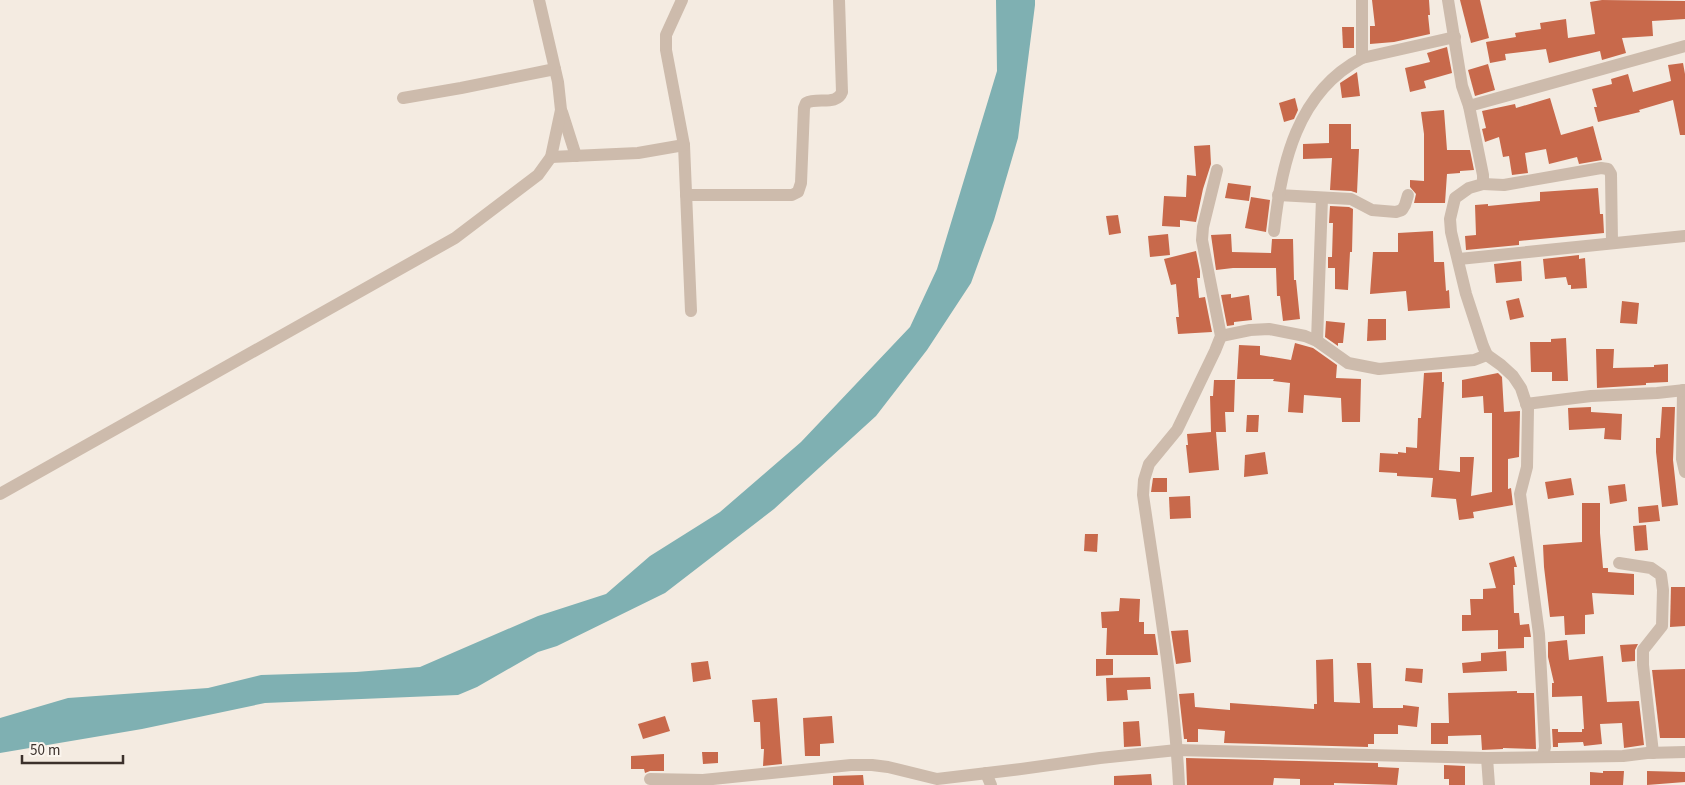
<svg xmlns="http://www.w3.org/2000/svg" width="1685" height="785" font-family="'Source Sans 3',sans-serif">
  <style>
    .water { fill: #7fb0b2 }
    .building { fill: #c8694b }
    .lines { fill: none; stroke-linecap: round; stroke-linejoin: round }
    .street { stroke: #cdbbac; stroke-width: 12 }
  </style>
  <rect width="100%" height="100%" fill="#f4ebe1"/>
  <path class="water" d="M996,0H1035V5L1018,138L994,220L971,283L927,350L876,416L774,509L665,593L557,646L538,652L477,687L458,695L265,703L142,729L0,753V718L68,698L208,688L261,675L356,672L420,667L538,616L606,594L650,556L720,512L801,442L910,327L937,269L997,71Z"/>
  <g class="building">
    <path d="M1372,0H1429L1430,15H1428L1430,34L1394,42L1370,44V26H1375Z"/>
    <path d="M1460,0H1480L1489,38L1471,43Z"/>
    <path d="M1602,0L1685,1V19L1652,21L1653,36L1622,38L1626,53L1602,60L1600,51L1549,63L1546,49L1505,54L1506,60L1490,63L1486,42L1516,37L1515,33L1541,29L1540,23L1566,19L1568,38L1595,34L1590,2Z"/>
    <path d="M1342,27H1354V48H1343Z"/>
    <path d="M1447,47L1452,73L1424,81L1426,88L1410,92L1405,68L1430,62L1427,53Z"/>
    <path d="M1683,63L1685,74V135H1680L1673,100L1639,110L1640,112L1598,122L1594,107H1597L1592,89L1612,84L1611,79L1628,74L1633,92L1671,81L1668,65Z"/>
    <path d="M1488,64L1495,90L1475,96L1468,70Z"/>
    <path d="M1357,72L1360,96L1342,98L1340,83Z"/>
    <path d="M1295,98L1298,110L1294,119L1284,122L1279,103Z"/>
    <path d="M1550,98L1561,135L1593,126L1602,160L1579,164L1577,157L1549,164L1546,149L1525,153L1528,173L1512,175L1509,156L1503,157L1499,137L1485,142L1482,129L1486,128L1482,111L1515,104L1516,108Z"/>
    <path d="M1444,110L1447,150H1470L1474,170L1460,171V173L1447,174L1445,203H1414L1416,194L1410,187V180L1424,181V134L1421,112Z"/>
    <path d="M1329,124H1351V149H1359L1357,193L1351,191L1330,190L1332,158L1303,159V144L1329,143Z"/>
    <path d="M1210,145L1211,164L1203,189L1196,222L1180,220V227L1162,226L1164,196L1186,197L1187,175L1196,176L1194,146Z"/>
    <path d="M1228,183L1251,186L1249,201L1225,198Z"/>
    <path d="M1598,188L1600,214H1603L1604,233L1519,241V245L1466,250L1465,236L1476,235L1475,205L1488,204V206L1540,201V192Z"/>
    <path d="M1251,197L1270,200L1266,232L1245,228Z"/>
    <path d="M1330,206L1349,207L1353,209L1352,252H1350L1348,290L1335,289V268H1328V257H1332L1333,223H1329Z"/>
    <path d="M1118,215L1121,233L1109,235L1106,216Z"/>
    <path d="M1433,231L1434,262H1444L1446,291L1449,290L1450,308L1408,311L1406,291L1370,294L1373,252H1398V233Z"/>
    <path d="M1168,234L1170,255L1150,257L1148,236Z"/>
    <path d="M1231,234L1232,252L1271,253L1272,239H1293L1294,280H1296L1300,319L1283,321L1280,296H1277L1276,268H1233L1216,270L1211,235Z"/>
    <path d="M1196,251L1200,271V278H1197L1199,298L1205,297L1212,332L1178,334L1176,317H1179L1176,284L1171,285L1164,259Z"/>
    <path d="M1579,255V259L1585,258L1587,288L1571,289V285H1568L1566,277L1545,279L1543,259Z"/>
    <path d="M1521,261L1522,281L1496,283L1494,264Z"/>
    <path d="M1231,294V298L1249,295L1252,320L1234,322V325L1227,326L1221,295Z"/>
    <path d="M1519,298L1524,317L1510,320L1506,301Z"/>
    <path d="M1622,301L1639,303L1637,324L1620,323Z"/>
    <path d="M1368,319H1386V340L1367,341Z"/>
    <path d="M1326,321L1345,323L1343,343H1338V346L1325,337Z"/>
    <path d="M1566,338L1568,381H1552V372H1531L1530,342H1551V339Z"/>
    <path d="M1295,343L1313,348L1337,365L1336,378L1361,379L1360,422H1342L1341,398L1304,395L1303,413L1288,412L1290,383L1273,381L1274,379H1237L1239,345L1260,346V355L1291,360Z"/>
    <path d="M1596,349H1614L1613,368L1654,367V365L1668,364V382L1646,383V385L1597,388Z"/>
    <path d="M1442,372V382H1444L1439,470L1460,472V457H1474L1471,496L1492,492V413H1484L1483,396L1462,398V380L1498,373L1502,377L1504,412L1520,411L1519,457L1508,459V489L1511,488L1513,505L1473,512L1474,518L1459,520L1456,499L1431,497L1433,478L1397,476V473L1379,472L1380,453L1398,454V452L1406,453V447L1417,448L1418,418H1421L1424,373Z"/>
    <path d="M1214,380H1235L1234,412H1225L1226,432H1216L1219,470L1189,473L1186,445H1188L1187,434L1211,432L1210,396H1213Z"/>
    <path d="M1591,407V412L1622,414L1621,440L1604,439L1605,428L1569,430L1568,408Z"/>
    <path d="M1662,407H1675L1673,460L1678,505L1662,507L1656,452V438H1660Z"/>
    <path d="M1247,415H1259L1258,432H1246Z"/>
    <path d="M1265,452L1268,474L1244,477L1245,455Z"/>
    <path d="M1153,478H1167V492H1151Z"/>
    <path d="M1571,478L1574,495L1548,499L1545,482Z"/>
    <path d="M1625,484L1627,501L1610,504L1608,486Z"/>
    <path d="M1190,496L1191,518L1170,519L1169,497Z"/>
    <path d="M1582,503H1600V533L1603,568H1608V572L1634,574V595L1592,593L1594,614L1585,615V634L1565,635L1564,616L1550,617L1544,567L1543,545L1582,542Z"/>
    <path d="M1658,505L1660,521L1639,523L1638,507Z"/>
    <path d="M1646,525L1648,550L1635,551L1633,526Z"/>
    <path d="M1085,534H1098L1097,552L1084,551Z"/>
    <path d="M1514,556L1517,567H1514L1515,585H1513L1514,613H1519L1520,625L1529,624L1531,637H1524V648L1498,649V630L1462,631V615H1471L1470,599H1483V589L1496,588L1489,563Z"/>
    <path d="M1671,587H1685V626L1670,627Z"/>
    <path d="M1120,598L1140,599L1139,622H1144V634H1155L1158,655H1106L1107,628H1102L1101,612L1119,611Z"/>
    <path d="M1188,630L1191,662L1176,664L1171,631Z"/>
    <path d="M1567,640L1569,660L1603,656L1607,702L1639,701L1644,745L1624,748L1622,723L1600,724L1602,744L1584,746L1583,742L1558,743V747H1553L1552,729H1558V732H1582V729H1584L1582,696L1552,697V683H1554L1548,657V642Z"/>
    <path d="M1638,644L1635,650V661L1622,662L1620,645Z"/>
    <path d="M1506,651L1507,671L1463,673L1462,663L1481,661V653Z"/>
    <path d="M1096,659H1113V675L1096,676Z"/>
    <path d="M1333,659L1334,702L1360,703L1357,663H1371L1373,708H1403V705L1419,707L1417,727L1398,725V734H1374V744H1368V747L1224,743L1225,731L1198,729V742H1187V739H1184L1179,694L1194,693L1195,707L1230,710V703L1314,709V704H1317L1316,660Z"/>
    <path d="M708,661L711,679L693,682L691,663Z"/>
    <path d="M1406,668L1423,669L1422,683L1405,681Z"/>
    <path d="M1685,669V738H1660L1652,670Z"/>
    <path d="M1150,677L1151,689L1127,690L1128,700L1107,701L1106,678Z"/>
    <path d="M1517,691V693H1534L1536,749L1503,748V749L1482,750L1481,735L1448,736V744H1431V723H1449L1448,693Z"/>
    <path d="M777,698L782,764L763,766L764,749H761L760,722H754L752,700Z"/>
    <path d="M665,716L670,731L643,739L638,724Z"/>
    <path d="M832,716L834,743L820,744V756H805L803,718Z"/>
    <path d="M1139,721L1141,746L1124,747L1123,722Z"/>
    <path d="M702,752H718V763L703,764Z"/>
    <path d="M664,754V771H650L645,773L644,769H631V756Z"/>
    <path d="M1186,758L1378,763V767L1399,768L1397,785L1334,783V785H1300V779L1274,778L1273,785H1187Z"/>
    <path d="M1444,765L1465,766V785H1449V779H1444Z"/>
    <path d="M1603,771H1624L1623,785H1590V772L1603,773Z"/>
    <path d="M1647,771L1685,772V782L1647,785Z"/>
    <path d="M1151,774L1152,785H1114V776Z"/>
    <path d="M863,775L864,785H833V776Z"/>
  </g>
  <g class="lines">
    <g class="street">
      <path d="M682,0L666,35V50L684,145L691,311"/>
      <path d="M1362,0V58"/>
      <path d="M1448,0L1462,86L1469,106L1483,175V184L1469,188L1455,198L1450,219L1451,232L1466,294L1483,346L1487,355L1501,365L1513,376L1521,388L1528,409L1527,467L1520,494L1539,634L1545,747L1543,757"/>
      <path d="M403,98L461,88L555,69"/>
      <path d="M1469,106L1685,46"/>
      <path d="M562,112L576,156"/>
      <path d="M551,157L638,153L684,145"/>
      <path d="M1483,184L1504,185L1601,168L1608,169L1611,174L1612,242"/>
      <path d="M686,195H792L798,192L801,183L804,108L806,103C817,97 837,106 842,92L839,0"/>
      <path d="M1278,195L1351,199L1372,210L1396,212L1402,210L1405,205L1408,195"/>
      <path d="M1274,231C1281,164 1297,92 1362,58L1455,37"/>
      <path d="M1459,259L1685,236"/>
      <path d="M1221,336L1250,330L1269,329L1305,336L1317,341L1348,363L1379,369L1474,360L1487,355"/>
      <path d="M1317,341L1322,198"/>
      <path d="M1683,390L1682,459L1685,472"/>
      <path d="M1526,404L1591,396L1657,393L1685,390"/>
      <path d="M0,494L455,238L538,175L551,157L561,110L558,82L539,0"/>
      <path d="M1619,563L1651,568L1661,575L1663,590L1662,626L1643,650V665L1653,753"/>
      <path d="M1487,758L1489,785"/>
      <path d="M986,773L991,785"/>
      <path d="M650,779L703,780L851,765H872L888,767L937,779L1021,769L1100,758L1177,750L1487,758L1623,756L1647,753L1685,752"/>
      <path d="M1179,785C1174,688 1157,591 1143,495L1144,480L1149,464L1177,430L1215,351L1221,336L1202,240L1203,227L1217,170"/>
    </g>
  </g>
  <path d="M22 755v8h101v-8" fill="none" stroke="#3b302b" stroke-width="2.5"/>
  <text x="30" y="755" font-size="15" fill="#3b302b" stroke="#fbf5ee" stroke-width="4" paint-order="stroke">50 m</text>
</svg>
